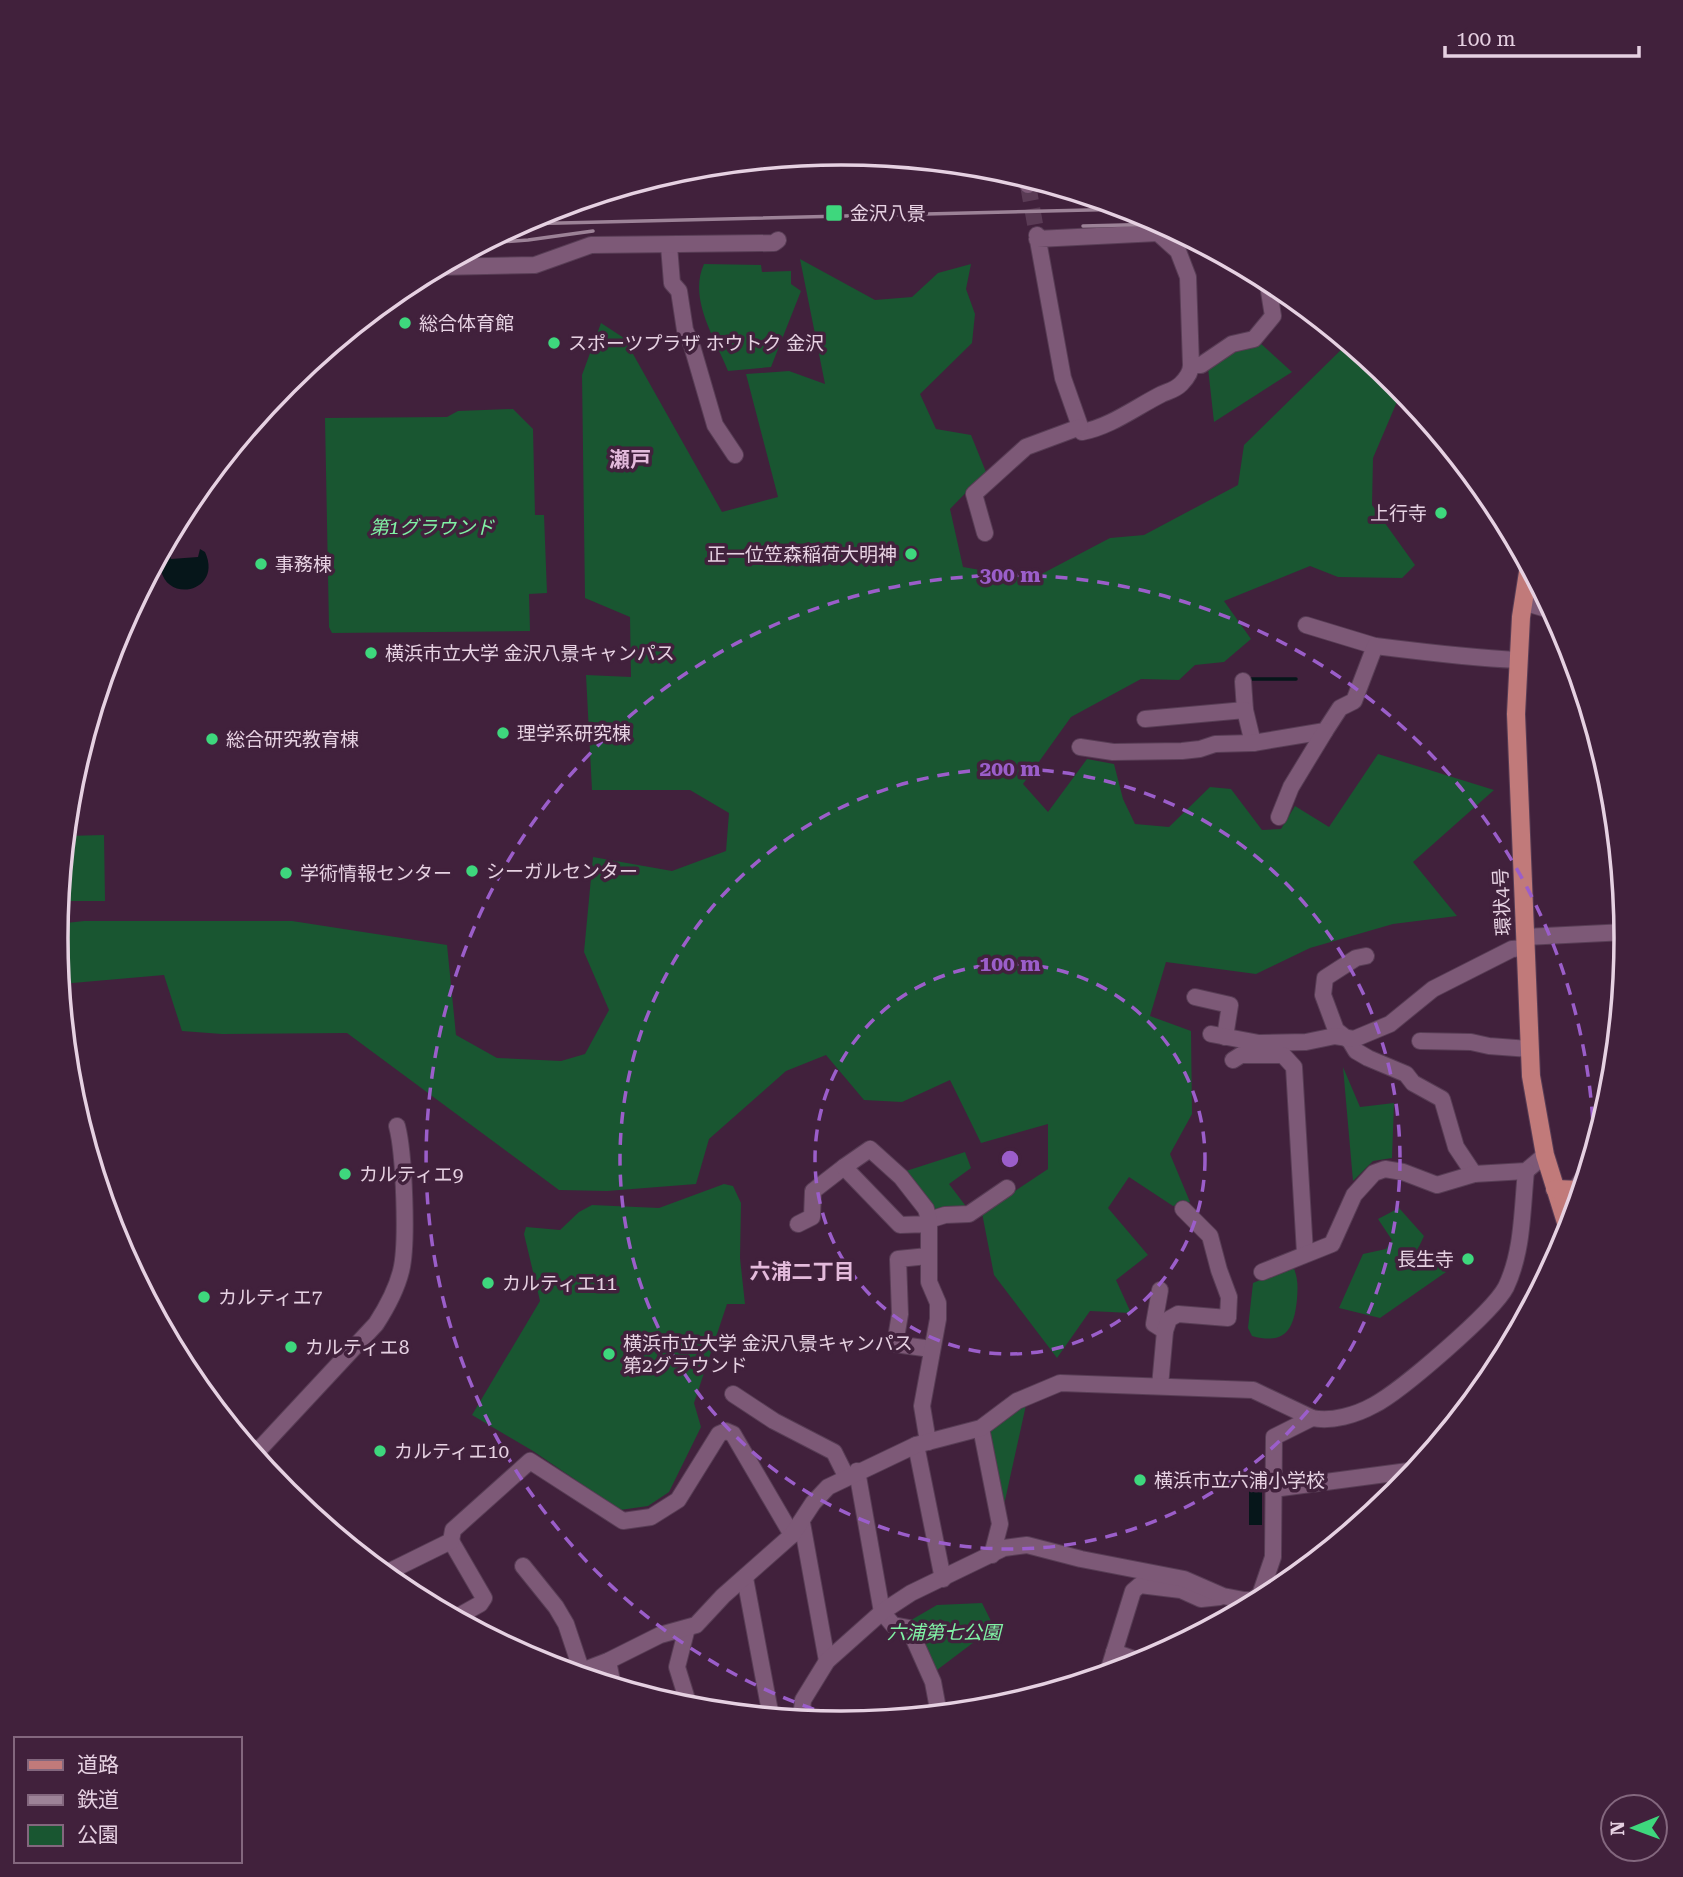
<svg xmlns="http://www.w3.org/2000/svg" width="1683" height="1877" font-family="'Roboto Serif','Noto Sans JP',serif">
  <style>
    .green { fill: #195631 }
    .water { fill: #06161a }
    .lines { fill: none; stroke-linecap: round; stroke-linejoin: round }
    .stream { stroke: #06161a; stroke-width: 3.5 }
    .minor-tunnel { stroke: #5a3b55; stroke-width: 16; stroke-dasharray: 16 8; stroke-linecap: butt }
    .minor-casing { stroke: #583d55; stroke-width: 18 }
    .major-casing { stroke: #583d55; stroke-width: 20 }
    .minor { stroke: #7d5977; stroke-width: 16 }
    .major { stroke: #c17a7a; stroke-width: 18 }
    .rail { stroke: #9c8297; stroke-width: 3.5 }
    .ring { fill: none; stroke: #9b5eca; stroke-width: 3.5; stroke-dasharray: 12 9 }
    .poi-dot { fill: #3ed77d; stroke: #41213c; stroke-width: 2.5 }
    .labels { text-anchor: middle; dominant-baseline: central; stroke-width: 7; stroke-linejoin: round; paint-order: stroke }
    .poi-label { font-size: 19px; fill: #e6d1e2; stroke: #41213c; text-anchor: start }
    .park-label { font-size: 19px; font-style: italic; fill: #80f2a5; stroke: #41213c }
    .street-label { font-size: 19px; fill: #e6d1e2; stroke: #41213c }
    .neighbourhood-label { font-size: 21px; font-weight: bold; fill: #e4bbdc; stroke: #41213c }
    .rim { fill: none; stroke: #e6d1e2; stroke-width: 3.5 }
    .centre { fill: #9b5eca; stroke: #41213c; stroke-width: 3.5 }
    .ring-label { font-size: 21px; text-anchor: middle; font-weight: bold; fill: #9b5eca; stroke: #41213c; stroke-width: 7; stroke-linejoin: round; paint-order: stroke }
  </style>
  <rect width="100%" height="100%" fill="#41213c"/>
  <g class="green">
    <path d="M800,259L875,300L912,297L938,273L971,264L966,289L975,314L972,343L920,394L936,429L971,435L986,472L950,509L963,567L1032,579L1110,538L1144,535L1238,485L1244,445L1348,343L1402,390L1373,458L1372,505L1415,565L1402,578L1338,577L1310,566L1224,601L1251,639L1224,662L1195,665L1179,680L1141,679L1071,717L1023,784L1048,812L1087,759L1114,764L1123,799L1135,824L1169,827L1210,787L1231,789L1262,830L1281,829L1295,806L1329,827L1378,754L1494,790L1413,862L1457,916L1393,924L1310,948L1256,974L1166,962L1150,1016L1191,1031L1192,1114L1170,1154L1190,1202L1173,1206L1129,1177L1108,1208L1148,1255L1116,1280L1131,1313L1090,1311L1057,1358L994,1275L982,1213L1048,1169V1124L981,1143L950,1080L902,1102L864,1100L826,1055L786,1071L709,1139L696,1184L607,1191L559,1190L347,1033L222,1034L182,1031L164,975L61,984L56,938L57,924L84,921H292L447,945L456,1035L497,1058L561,1061L585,1054L609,1010L584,952L593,857L672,871L726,851L729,813L690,790H592L586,675L631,677L630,617L585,598L582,375L601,323L624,338L722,512L778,497L746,374L789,371L825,384Z"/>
    <path d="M704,264L761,265L762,272L791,271V284L801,291L771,367L728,371C715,338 688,299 704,264Z"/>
    <path d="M1259,342L1292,372L1214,422L1208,368L1234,349Z"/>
    <path d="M513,409L533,429L535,515H544L547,593L529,594L530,631L332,633L329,627L325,418L447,417L458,411Z"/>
    <path d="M104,835L105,901H60L66,836Z"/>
    <path d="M1343,1067L1360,1107L1394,1103L1392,1158L1373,1161L1353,1181Z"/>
    <path d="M965,1152L971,1168L949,1184L968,1209L935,1211L906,1171Z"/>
    <path d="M724,1184L733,1186L741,1203L740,1258L745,1304H727L694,1403L701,1427L669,1492L648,1506L620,1510L533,1451L472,1415L540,1301L524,1234L526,1227L560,1230L579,1212L592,1205L659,1208Z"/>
    <path d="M1399,1208L1424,1236L1416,1253L1446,1272L1380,1318L1339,1308L1363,1254L1386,1249L1392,1240L1378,1219Z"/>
    <path d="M1293,1266C1298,1278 1298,1286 1297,1299C1294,1330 1285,1345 1252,1336L1248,1328L1253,1283Z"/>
    <path d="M1026,1405L1004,1505L986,1432Z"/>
    <path d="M982,1603L994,1627L933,1673L906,1623L937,1605Z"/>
  </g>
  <g class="water">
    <path d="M200,549L205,552C223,591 168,604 161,570C160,562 162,556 168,550L171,559L198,557Z"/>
    <rect x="1249" y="1477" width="13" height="48"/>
  </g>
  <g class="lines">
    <path class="stream" d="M1248,679H1296"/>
    <path class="minor-tunnel" d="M1028,185L1037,235"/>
    <defs>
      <g id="minor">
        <path d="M1028,178V185"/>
        <path d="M1037,235L1063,378L1082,432C1110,427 1136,407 1162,394C1169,391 1175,390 1181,384C1186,379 1191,372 1191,365L1188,277L1178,251L1158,233L1037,239"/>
        <path d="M669,246L672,283L679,291L685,330L692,346L715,425L735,455"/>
        <path d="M439,267L535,265L591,245L774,243L778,240"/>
        <path d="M1191,365H1201L1232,344L1254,339L1273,316L1267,279"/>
        <path d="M985,533L974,494L1026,447L1080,427"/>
        <path d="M1523,602L1553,611"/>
        <path d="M1306,625L1375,646"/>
        <path d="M1243,681L1245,710"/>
        <path d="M1145,719L1245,710L1253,743"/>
        <path d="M1080,747L1113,752L1182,751L1200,749L1215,744L1253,743L1325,731L1340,708L1354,701L1375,646C1423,652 1470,658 1517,660"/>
        <path d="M1279,817L1291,787L1325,731"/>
        <path d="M1525,937L1626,932"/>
        <path d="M1366,956L1356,958L1325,978L1323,995L1336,1030L1350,1041L1356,1051L1368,1058L1406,1074L1413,1083L1442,1099L1456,1147L1474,1174"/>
        <path d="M1195,997L1230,1005L1225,1037"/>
        <path d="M1211,1034L1259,1043L1306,1042L1335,1036L1354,1039L1390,1024L1433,989L1512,949L1525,948"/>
        <path d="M1420,1041L1471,1042L1489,1046L1529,1049"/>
        <path d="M1233,1060L1241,1055H1283L1294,1067L1305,1253"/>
        <path d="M1576,1188L1588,1171"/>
        <path d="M929,1220L945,1215L969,1214L1007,1188"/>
        <path d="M798,1224L812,1217L813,1191L844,1167"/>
        <path d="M928,1256L898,1259L900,1314L895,1344L931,1349"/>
        <path d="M1262,1272L1332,1244L1354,1195L1374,1173L1385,1169L1403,1172L1437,1185L1474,1174L1526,1171L1545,1155"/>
        <path d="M1160,1290L1154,1324L1165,1331"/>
        <path d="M1160,1386L1165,1331L1169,1319L1178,1314L1228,1318L1229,1297L1219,1270L1210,1236L1183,1209"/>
        <path d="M733,1394L774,1421L834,1452L846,1476"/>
        <path d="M981,1428L1000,1524L992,1555"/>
        <path d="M928,1442L922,1406L938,1319V1303L929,1282V1220L926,1209L901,1177L870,1149L844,1167L900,1225L929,1224"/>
        <path d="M916,1445L943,1579"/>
        <path d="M254,1455L376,1324C387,1307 396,1291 401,1271C408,1244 404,1152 397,1126"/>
        <path d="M857,1471L882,1612L893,1625L909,1628L933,1682L939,1714"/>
        <path d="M1273,1489L1416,1470"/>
        <path d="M802,1523L827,1661"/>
        <path d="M451,1541L484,1598L480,1604L455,1618"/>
        <path d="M523,1566L556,1607L566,1624L582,1672"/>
        <path d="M384,1574L451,1541L453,1530L530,1461L623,1521L651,1517L678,1500L719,1434L726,1431L733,1434L792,1535"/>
        <path d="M745,1578L771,1717"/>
        <path d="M687,1628L677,1667L690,1709"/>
        <path d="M1114,1652L1145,1663"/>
        <path d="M608,1661L613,1686"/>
        <path d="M574,1674L608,1661L660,1635L696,1625L723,1596L792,1535L813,1503L828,1487L916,1445L981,1428L1017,1401L1060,1383L1253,1390L1312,1418C1332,1422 1356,1415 1374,1405C1401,1391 1493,1312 1506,1287C1523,1251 1522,1210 1526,1171"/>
        <path d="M1107,1675L1133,1591L1140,1585L1181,1590L1201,1599L1220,1597"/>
        <path d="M801,1720L803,1700L827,1661L882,1612L911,1593L1004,1548L1027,1545L1081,1559L1184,1579L1223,1596L1244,1600H1252L1260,1595L1273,1557L1274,1437L1312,1418"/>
      </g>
      <g id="major">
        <path d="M1529,566L1521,617L1516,714L1531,1076L1545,1155L1569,1232"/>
        <path d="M1555,1189L1582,1190"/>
      </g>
    </defs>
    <use href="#minor" class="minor-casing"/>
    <use href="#major" class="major-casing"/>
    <use href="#minor" class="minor"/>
    <use href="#major" class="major"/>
    <g class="rail">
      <path d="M520,224L1130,209"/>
      <path d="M1083,226L1163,224"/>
      <path d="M485,243L528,240L593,231"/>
    </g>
  </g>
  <g class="ring">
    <circle cx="1010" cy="1159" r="195"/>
    <circle cx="1010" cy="1159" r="390"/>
    <path d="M854 1722A584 584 0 1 1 1594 1149"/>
  </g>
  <g class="poi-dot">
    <rect x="825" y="204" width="18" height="18" rx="3.5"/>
    <circle cx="405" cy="323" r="7"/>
    <circle cx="554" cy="343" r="7"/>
    <circle cx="1441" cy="513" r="7"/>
    <circle cx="911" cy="554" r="7"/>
    <circle cx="261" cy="564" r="7"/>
    <circle cx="371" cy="653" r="7"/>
    <circle cx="503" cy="733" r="7"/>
    <circle cx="212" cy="739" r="7"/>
    <circle cx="472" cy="871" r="7"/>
    <circle cx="286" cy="873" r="7"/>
    <circle cx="345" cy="1174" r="7"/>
    <circle cx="1468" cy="1259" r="7"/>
    <circle cx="488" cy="1283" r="7"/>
    <circle cx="204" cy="1297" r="7"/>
    <circle cx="291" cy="1347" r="7"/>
    <circle cx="609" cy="1354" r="7"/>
    <circle cx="380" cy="1451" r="7"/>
    <circle cx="1140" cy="1480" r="7"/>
  </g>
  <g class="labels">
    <g class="poi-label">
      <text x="850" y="213">金沢八景</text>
      <text x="419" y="323">総合体育館</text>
      <text x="568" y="343">スポーツプラザ ホウトク 金沢</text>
      <text x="1427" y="513" text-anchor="end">上行寺</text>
      <text x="897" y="554" text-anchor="end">正一位笠森稲荷大明神</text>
      <text x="275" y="564">事務棟</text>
      <text x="385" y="653">横浜市立大学 金沢八景キャンパス</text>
      <text x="517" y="733">理学系研究棟</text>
      <text x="226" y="739">総合研究教育棟</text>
      <text x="486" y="871">シーガルセンター</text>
      <text x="300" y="873">学術情報センター</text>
      <text x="359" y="1174">カルティエ9</text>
      <text x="1454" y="1259" text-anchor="end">長生寺</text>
      <text x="502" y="1283">カルティエ11</text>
      <text x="218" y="1297">カルティエ7</text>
      <text x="623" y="1343">横浜市立大学 金沢八景キャンパス<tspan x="623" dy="22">第2グラウンド</tspan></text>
      <text x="305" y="1347">カルティエ8</text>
      <text x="394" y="1451">カルティエ10</text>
      <text x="1154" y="1480">横浜市立六浦小学校</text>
    </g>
    <g class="park-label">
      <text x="432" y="527">第1グラウンド</text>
      <text x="944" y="1632">六浦第七公園</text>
    </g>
    <g class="street-label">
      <text transform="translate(1502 902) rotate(-93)">環状4号</text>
    </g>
    <g class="neighbourhood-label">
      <text x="630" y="460">瀬戸</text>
      <text x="802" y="1272">六浦二丁目</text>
    </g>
  </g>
  <path d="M0 0H1683V1877H0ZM68 938a773 773 0 1 1 1546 0a773 773 0 1 1-1546 0Z" fill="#41213c" fill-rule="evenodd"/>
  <path class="rim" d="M68 938a773 773 0 1 1 1546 0a773 773 0 1 1-1546 0Z"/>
  <circle cx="1010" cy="1159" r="10" class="centre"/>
  <g class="ring-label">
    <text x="1010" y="582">300 m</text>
    <text x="1010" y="776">200 m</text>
    <text x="1010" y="971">100 m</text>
  </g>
  <rect x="14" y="1737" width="228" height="126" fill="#41213c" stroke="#83677e" stroke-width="2"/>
  <rect x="28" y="1760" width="35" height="10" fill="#c17a7a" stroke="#83677e" stroke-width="2"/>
  <text x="77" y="1772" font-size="21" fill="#e6d1e2">道路</text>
  <rect x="28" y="1795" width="35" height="10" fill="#9c8297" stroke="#83677e" stroke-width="2"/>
  <text x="77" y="1807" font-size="21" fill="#e6d1e2">鉄道</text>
  <rect x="28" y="1825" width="35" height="21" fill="#195631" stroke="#83677e" stroke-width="2"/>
  <text x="77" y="1842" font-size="21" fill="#e6d1e2">公園</text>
  <g transform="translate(1634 1828) rotate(269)"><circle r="33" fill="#41213c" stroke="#83677e" stroke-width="2"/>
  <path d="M0-5L12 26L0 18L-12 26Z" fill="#3ed77d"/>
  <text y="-10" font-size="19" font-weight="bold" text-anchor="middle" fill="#e6d1e2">N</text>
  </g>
  <path d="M1445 46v10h194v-10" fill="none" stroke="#e6d1e2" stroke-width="3.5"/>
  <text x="1456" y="46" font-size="21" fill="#e6d1e2" stroke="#41213c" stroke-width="5" paint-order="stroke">100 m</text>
</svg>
